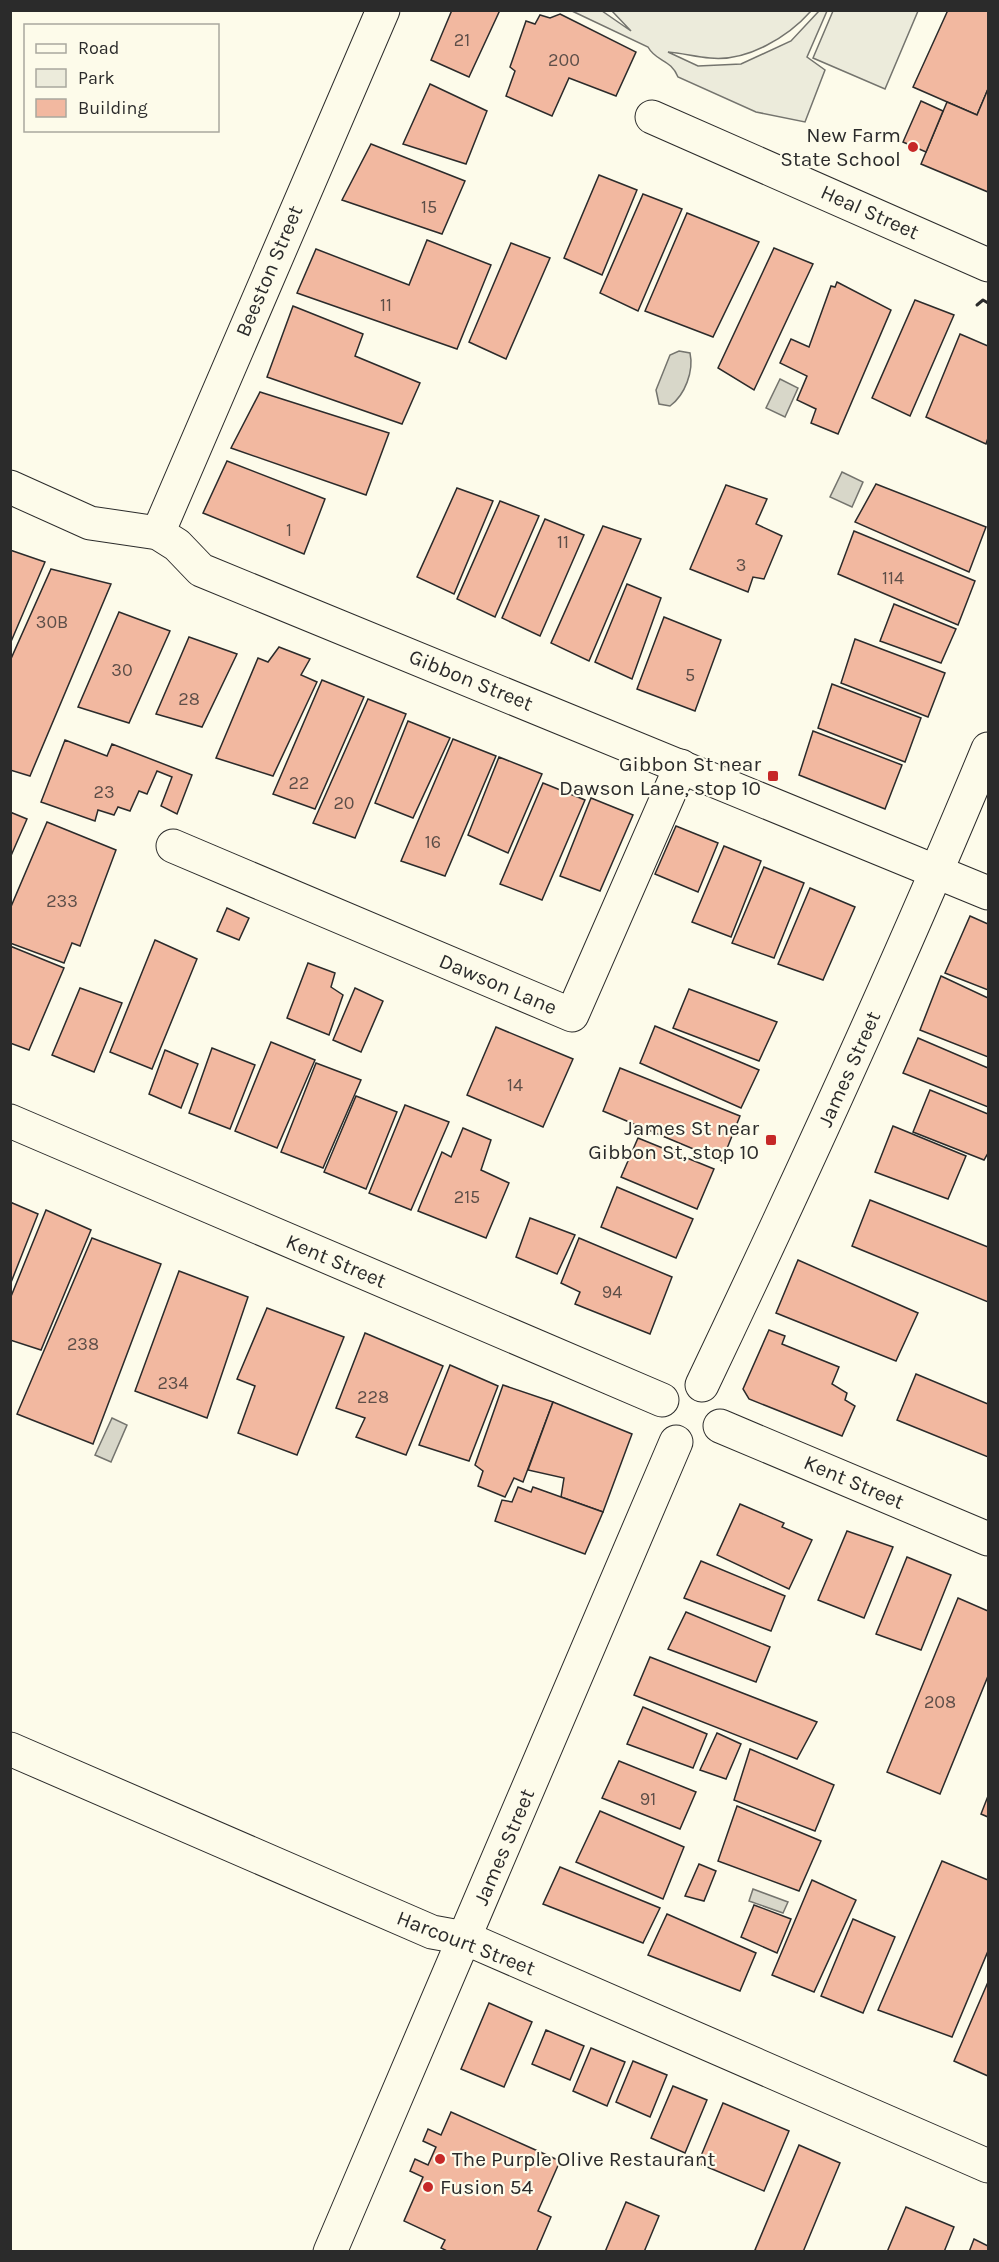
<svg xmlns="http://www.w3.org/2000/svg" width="999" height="2262" font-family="Karla,sans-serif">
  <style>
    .green { fill: #ecebdb; stroke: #74746e; stroke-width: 1.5 }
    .water { fill: #d8d7c9; stroke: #74746e; stroke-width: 1.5 }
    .building { fill: #f2b8a0; stroke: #2b2b2b; stroke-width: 1.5 }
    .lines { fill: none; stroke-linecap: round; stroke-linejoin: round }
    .minor-casing { stroke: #2b2b2b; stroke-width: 35 }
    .minor { stroke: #fdfbea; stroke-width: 33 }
    .wall { stroke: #2b2b2b; stroke-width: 3 }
    .poi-dot { fill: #c62828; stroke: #fdfbea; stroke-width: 2 }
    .labels { text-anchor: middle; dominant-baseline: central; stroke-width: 4.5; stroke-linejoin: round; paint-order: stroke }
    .number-label { font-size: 18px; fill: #5d4e48 }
    .poi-label { font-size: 21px; fill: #2b2b2b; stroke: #fdfbea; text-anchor: end }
    .street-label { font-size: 21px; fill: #2b2b2b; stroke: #fdfbea }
  </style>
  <rect width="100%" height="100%" fill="#fdfbea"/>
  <g class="green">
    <path d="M572,11H602L631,31L612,11H811C788,37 747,62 710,58C696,57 682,53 668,52L698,66L741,64L791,41L819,11H827L807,57L825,70L805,122L756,112L678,77C671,59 656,62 648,47Z"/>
    <path d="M833,11H918L885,89L813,58Z"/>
  </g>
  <g class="water">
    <path d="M679,351L690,353C694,371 685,395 670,406L659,404L656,390L670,355Z"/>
    <path d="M780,379L798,388L785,417L766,408Z"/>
    <path d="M842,472L863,482L852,507L830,497Z"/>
    <path d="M112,1418L127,1425L111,1462L95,1455Z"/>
    <path d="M753,1889L788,1902L783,1913L749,1901Z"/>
  </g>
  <g class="building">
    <path d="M452,10H500L469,77L431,60Z"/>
    <path d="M948,10H988V89L977,115L913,87Z"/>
    <path d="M560,14L636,52L616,96L569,78L552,116L506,96L515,71L510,67L526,21L535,24L540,15L550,18Z"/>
    <path d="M430,84L487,111L466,164L403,144Z"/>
    <path d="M988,89V192L921,164L947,102L977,115Z"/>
    <path d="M921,101L943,111L926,152L903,142Z"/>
    <path d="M371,144L465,181L442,234L342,200Z"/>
    <path d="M599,175L637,190L602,275L564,258Z"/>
    <path d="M643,194L682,209L638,311L600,293Z"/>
    <path d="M687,213L759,242L713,337L645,311Z"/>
    <path d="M427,240L491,265L457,349L297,293L316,249L409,285Z"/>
    <path d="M511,243L550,258L506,359L469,342Z"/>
    <path d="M774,248L813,264L754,390L718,368Z"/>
    <path d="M837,282L891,310L838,434L811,423L816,409L797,400L807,376L780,363L791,339L809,347L831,286L835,287Z"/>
    <path d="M915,300L954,315L910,416L872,398Z"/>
    <path d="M293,306L363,334L355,356L420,383L402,424L267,377Z"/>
    <path d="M960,334L988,346V438L986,444L926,417Z"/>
    <path d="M260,392L389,433L366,495L231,448Z"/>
    <path d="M227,461L325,499L304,554L203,513Z"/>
    <path d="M876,484L986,527L969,572L855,522Z"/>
    <path d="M726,485L767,499L756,524L782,536L764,579L753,577L748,592L690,569Z"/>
    <path d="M457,488L493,501L454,594L417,577Z"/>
    <path d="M500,501L539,516L495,617L457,599Z"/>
    <path d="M545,519L584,535L540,636L502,618Z"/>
    <path d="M603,526L641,539L589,661L551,643Z"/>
    <path d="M854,531L975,581L958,625L838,574Z"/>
    <path d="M10,550L45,562L10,644Z"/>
    <path d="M51,569L111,584L30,776L10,770V661Z"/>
    <path d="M627,584L661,598L632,679L595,662Z"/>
    <path d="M894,604L956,629L941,663L880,641Z"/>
    <path d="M119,612L170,631L129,723L78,707Z"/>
    <path d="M664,617L721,640L695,711L637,689Z"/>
    <path d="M189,637L237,654L202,727L156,714Z"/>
    <path d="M855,639L945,673L928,717L841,683Z"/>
    <path d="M279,647L310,659L301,675L317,682L273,776L216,758L258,658L268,662Z"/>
    <path d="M322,680L364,697L315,809L273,794Z"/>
    <path d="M832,684L921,718L905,762L818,728Z"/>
    <path d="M368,699L406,714L355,838L313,823Z"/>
    <path d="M408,721L450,738L413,818L375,803Z"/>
    <path d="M813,731L902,765L885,809L799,775Z"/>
    <path d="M453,739L496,756L445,876L401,861Z"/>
    <path d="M65,740L107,756L112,744L192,775L177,814L161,806L172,777L157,771L147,794L139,791L130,811L118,807L114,815L98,810L95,821L41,802Z"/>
    <path d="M499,757L542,774L508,853L468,835Z"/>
    <path d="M543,783L585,800L542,900L500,884Z"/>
    <path d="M591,798L633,815L600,891L560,876Z"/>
    <path d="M10,812L27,819L10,858Z"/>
    <path d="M47,822L116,850L80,946L72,943L64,963L10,943V909Z"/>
    <path d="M676,826L718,843L698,892L655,874Z"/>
    <path d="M724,846L761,861L731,937L692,922Z"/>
    <path d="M764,867L804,883L774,958L732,943Z"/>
    <path d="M810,888L855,907L823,980L778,964Z"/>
    <path d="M227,908L249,918L239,940L217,931Z"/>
    <path d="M970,916L988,924V990L945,973Z"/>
    <path d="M155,940L197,959L152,1069L110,1052Z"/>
    <path d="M10,946L64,968L29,1050L10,1043Z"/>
    <path d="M308,963L335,973L331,987L343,995L329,1035L287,1018Z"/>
    <path d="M941,976L988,998V1057L920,1030Z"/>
    <path d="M80,988L122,1003L94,1072L52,1055Z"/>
    <path d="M355,988L383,1001L361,1052L333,1040Z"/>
    <path d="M689,989L777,1022L759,1061L673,1028Z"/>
    <path d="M655,1026L759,1070L741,1108L640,1063Z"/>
    <path d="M496,1027L573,1059L543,1127L467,1095Z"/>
    <path d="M918,1038L988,1068V1107L903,1073Z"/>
    <path d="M271,1042L315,1060L277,1148L235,1131Z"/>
    <path d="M212,1048L255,1065L230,1129L189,1113Z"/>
    <path d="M165,1050L198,1064L181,1108L149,1094Z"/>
    <path d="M316,1063L361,1080L323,1168L281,1152Z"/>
    <path d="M620,1068L740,1116L722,1161L603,1111Z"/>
    <path d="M930,1090L988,1114V1153L984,1160L913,1132Z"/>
    <path d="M356,1096L397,1112L366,1189L324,1172Z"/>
    <path d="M405,1105L449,1122L411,1210L369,1193Z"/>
    <path d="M893,1126L966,1156L948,1199L875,1172Z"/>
    <path d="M463,1128L491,1140L481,1170L509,1183L486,1238L418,1211L442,1152L451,1157Z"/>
    <path d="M638,1138L714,1169L697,1209L621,1177Z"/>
    <path d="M617,1187L693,1219L676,1258L601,1227Z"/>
    <path d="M870,1200L988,1247V1302L852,1246Z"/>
    <path d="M10,1202L38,1214L10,1285Z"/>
    <path d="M46,1210L91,1230L41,1350L10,1340V1299Z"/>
    <path d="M530,1218L575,1235L557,1274L516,1257Z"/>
    <path d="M92,1238L161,1264L93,1444L17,1414Z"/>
    <path d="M579,1238L672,1277L650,1334L575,1304L580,1292L561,1283Z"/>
    <path d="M798,1260L918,1313L896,1361L776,1313Z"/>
    <path d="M179,1271L248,1297L207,1418L135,1391Z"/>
    <path d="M267,1308L344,1337L297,1455L238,1433L255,1386L237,1379Z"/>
    <path d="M769,1330L785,1336L782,1344L839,1367L832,1384L847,1393L845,1400L855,1406L842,1436L749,1399L743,1389Z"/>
    <path d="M365,1333L443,1366L406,1455L356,1437L365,1418L336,1408Z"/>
    <path d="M450,1365L498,1386L469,1461L419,1445Z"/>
    <path d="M916,1374L988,1404V1457L897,1420Z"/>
    <path d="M503,1385L553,1402L523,1482L514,1478L505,1497L478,1486L483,1471L475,1465Z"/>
    <path d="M553,1402L632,1434L603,1512L561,1497L564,1478L528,1470Z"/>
    <path d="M518,1487L531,1492L533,1487L603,1512L585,1554L495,1521L502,1500L512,1502Z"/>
    <path d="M740,1504L784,1523L782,1527L812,1540L789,1589L717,1555Z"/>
    <path d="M847,1531L893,1547L864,1618L818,1600Z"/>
    <path d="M907,1557L951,1575L921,1650L876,1634Z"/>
    <path d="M701,1561L785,1596L771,1631L684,1598Z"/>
    <path d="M958,1598L988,1611V1676L940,1794L887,1772Z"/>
    <path d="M686,1612L770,1647L756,1682L668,1649Z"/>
    <path d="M650,1657L817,1722L797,1759L634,1695Z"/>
    <path d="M643,1707L707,1734L693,1768L627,1744Z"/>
    <path d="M717,1733L741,1744L726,1779L700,1770Z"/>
    <path d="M750,1749L834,1785L815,1831L734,1800Z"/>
    <path d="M619,1761L696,1792L680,1829L602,1798Z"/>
    <path d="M988,1796V1817L981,1814Z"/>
    <path d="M737,1806L821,1841L799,1891L718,1861Z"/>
    <path d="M600,1811L684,1847L663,1899L576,1862Z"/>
    <path d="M942,1861L988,1880V1951L952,2037L878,2010Z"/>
    <path d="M699,1864L716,1871L704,1901L685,1896Z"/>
    <path d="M560,1867L660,1908L643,1943L543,1904Z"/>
    <path d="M812,1880L856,1900L814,1992L772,1975Z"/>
    <path d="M754,1905L791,1919L777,1953L741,1937Z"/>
    <path d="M667,1914L756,1953L740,1991L648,1955Z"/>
    <path d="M853,1919L895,1937L863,2013L821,1996Z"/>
    <path d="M988,1982V2076L954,2061Z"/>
    <path d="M489,2003L532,2022L504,2087L461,2069Z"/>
    <path d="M546,2030L584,2046L570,2080L532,2064Z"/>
    <path d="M591,2048L625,2062L607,2106L573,2091Z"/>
    <path d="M633,2061L667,2075L650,2117L616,2102Z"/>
    <path d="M673,2086L707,2100L685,2153L651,2138Z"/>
    <path d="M723,2103L789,2131L764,2191L698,2163Z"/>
    <path d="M451,2112L560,2161L538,2211L551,2217L536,2252H449L441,2248L445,2240L404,2221L423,2177L410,2171L415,2159L428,2165L436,2147L423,2141L428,2129L441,2135Z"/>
    <path d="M799,2145L840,2163L803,2252H759L755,2250Z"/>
    <path d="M626,2202L659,2216L644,2252H605Z"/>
    <path d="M906,2207L954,2227L944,2252H887Z"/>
    <path d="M974,2239L988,2246V2252H969Z"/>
  </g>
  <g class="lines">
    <defs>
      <g id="minor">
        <path d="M652,117L988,265"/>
        <path d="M10,487L90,523L158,533L177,545L201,570L988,893"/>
        <path d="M158,533L383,10"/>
        <path d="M173,846L572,1015L681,766"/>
        <path d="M10,1121L662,1400"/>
        <path d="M702,1385C802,1175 899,964 988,749"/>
        <path d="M720,1426L988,1539"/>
        <path d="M10,1749L432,1932L465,1938L988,2166"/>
        <path d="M330,2252L676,1442"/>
      </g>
    </defs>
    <use href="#minor" class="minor-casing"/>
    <use href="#minor" class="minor"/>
    <path class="wall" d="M977,305L983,300L988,303"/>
  </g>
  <g class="poi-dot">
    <circle cx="913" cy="147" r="6"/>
    <rect x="767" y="770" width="12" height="12" rx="3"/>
    <rect x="765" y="1134" width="12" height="12" rx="3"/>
    <circle cx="440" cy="2159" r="6"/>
    <circle cx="428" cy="2187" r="6"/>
  </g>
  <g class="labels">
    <g class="number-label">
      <text x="462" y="40">21</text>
      <text x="564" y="60">200</text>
      <text x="429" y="207">15</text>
      <text x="386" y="305">11</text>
      <text x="289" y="530">1</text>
      <text x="563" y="542">11</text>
      <text x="741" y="565">3</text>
      <text x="893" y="578">114</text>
      <text x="52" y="622">30B</text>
      <text x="122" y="670">30</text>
      <text x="690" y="675">5</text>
      <text x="189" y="699">28</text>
      <text x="299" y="783">22</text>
      <text x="104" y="792">23</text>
      <text x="344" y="803">20</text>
      <text x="433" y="842">16</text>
      <text x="62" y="901">233</text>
      <text x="515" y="1085">14</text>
      <text x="467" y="1197">215</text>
      <text x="612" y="1292">94</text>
      <text x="83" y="1344">238</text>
      <text x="173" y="1383">234</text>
      <text x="373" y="1397">228</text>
      <text x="940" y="1702">208</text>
      <text x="648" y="1799">91</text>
    </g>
    <g class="poi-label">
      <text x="901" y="135">New Farm<tspan x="901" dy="24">State School</tspan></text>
      <text x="761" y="764">Gibbon St near<tspan x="761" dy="24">Dawson Lane, stop 10</tspan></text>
      <text x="759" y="1128">James St near<tspan x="759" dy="24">Gibbon St, stop 10</tspan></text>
      <text x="452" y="2159" text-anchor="start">The Purple Olive Restaurant</text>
      <text x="440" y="2187" text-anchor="start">Fusion 54</text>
    </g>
    <g class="street-label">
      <text transform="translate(870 212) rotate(24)">Heal Street</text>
      <text transform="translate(269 271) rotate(-67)">Beeston Street</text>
      <text transform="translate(471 680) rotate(22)">Gibbon Street</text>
      <text transform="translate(498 984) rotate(23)">Dawson Lane</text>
      <text transform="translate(849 1069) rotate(-66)">James Street</text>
      <text transform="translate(336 1261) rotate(23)">Kent Street</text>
      <text transform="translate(854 1482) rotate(23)">Kent Street</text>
      <text transform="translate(504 1847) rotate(-67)">James Street</text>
      <text transform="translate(466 1943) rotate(21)">Harcourt Street</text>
    </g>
  </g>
  <rect width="999" height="2262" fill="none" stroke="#2b2b2b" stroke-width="24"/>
  <rect x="24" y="24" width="195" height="108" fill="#fdfbea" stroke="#a9a89e" stroke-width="1.5"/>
  <rect x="36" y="44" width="30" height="9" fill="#fdfbea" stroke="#a9a89e" stroke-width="1.5"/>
  <text x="78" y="54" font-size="18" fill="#2b2b2b">Road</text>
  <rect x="36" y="69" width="30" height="18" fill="#ecebdb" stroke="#a9a89e" stroke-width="1.5"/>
  <text x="78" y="84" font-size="18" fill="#2b2b2b">Park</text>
  <rect x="36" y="99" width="30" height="18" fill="#f2b8a0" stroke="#a9a89e" stroke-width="1.5"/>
  <text x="78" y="114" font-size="18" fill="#2b2b2b">Building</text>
</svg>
